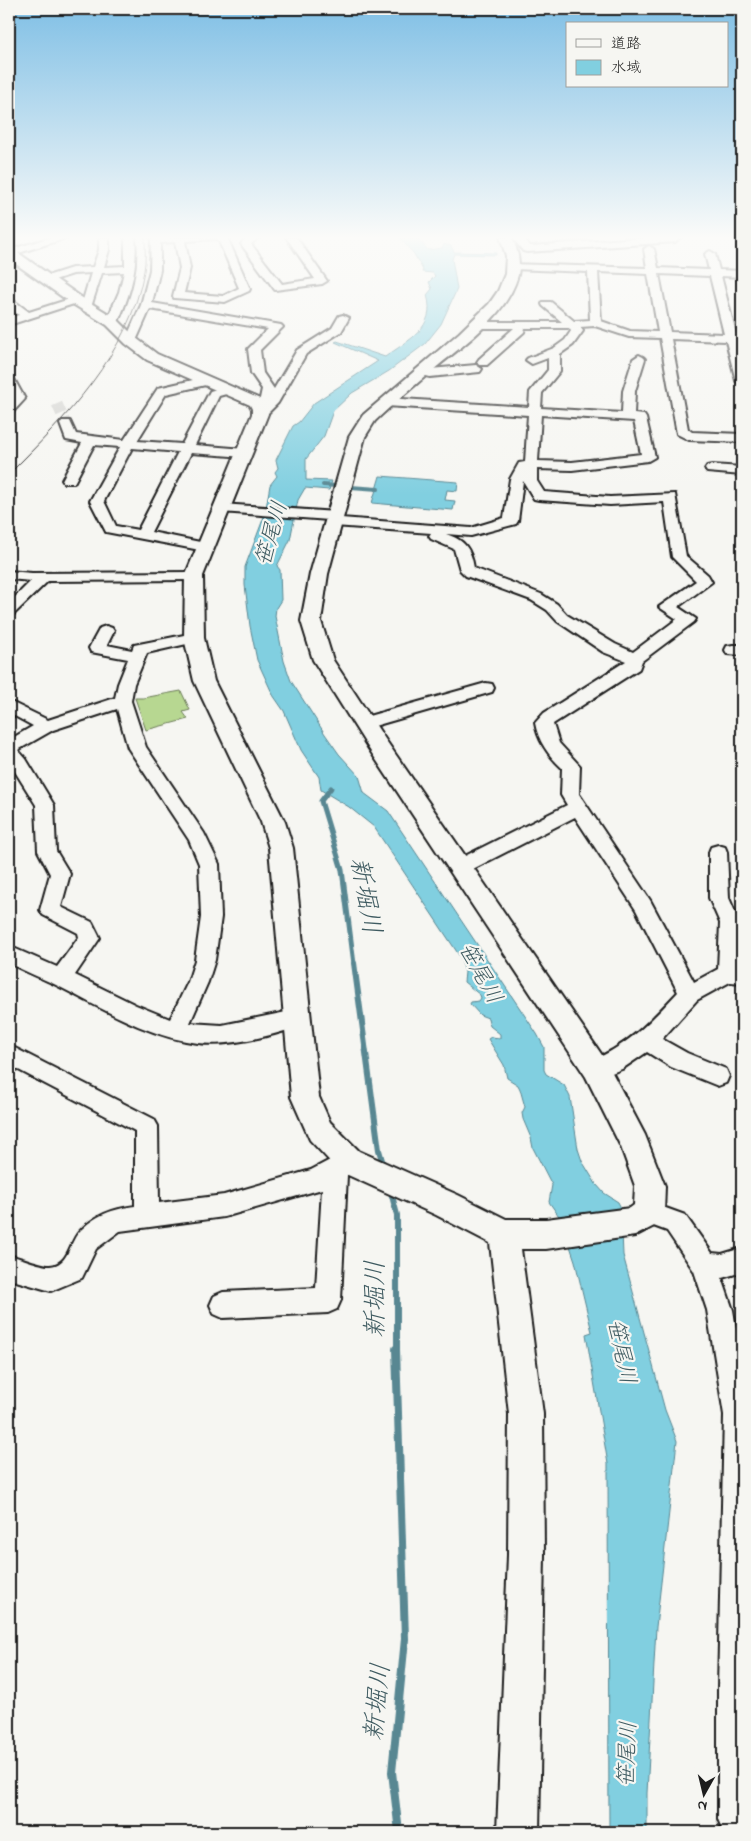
<svg xmlns="http://www.w3.org/2000/svg" width="751" height="1841" font-family="'Indie Flower','Klee One',sans-serif">
  <style>
    .green { fill: #b7d791; stroke: #6a7a56 }
    .water { fill: #81cfe0; stroke: #598792 }
    .lines { fill: none; stroke-linecap: round; stroke-linejoin: round }
    .stream-far3 { stroke: #598792; stroke-width: 4 }
    .stream-far2 { stroke: #598792; stroke-width: 5 }
    .stream-far1 { stroke: #598792; stroke-width: 6 }
    .stream { stroke: #598792; stroke-width: 8 }
    .minor-tunnel { stroke: #d5d5d2; stroke-width: 11; stroke-dasharray: 11 5.5; stroke-linecap: butt }
    .minor-casing { stroke: #1c1c1c; stroke-width: 4 }
    .tertiary-casing { stroke: #1c1c1c; stroke-width: 4 }
    .minor { fill: #f6f6f2; fill-rule: evenodd }
    .tertiary { fill: #f6f6f2; fill-rule: evenodd }
    .tram { stroke: #1c1c1c; stroke-width: 1 }
    .labels { text-anchor: middle; dominant-baseline: central; stroke-width: 4.5; stroke-linejoin: round; paint-order: stroke }
    .water-label { font-size: 22px; font-style: italic; fill: #3f5b61; stroke: #f6f6f2 }
    .near-water-label { font-size: 26px; font-style: italic; fill: #3f5b61; stroke: #f6f6f2 }
  </style>
  <rect width="100%" height="100%" fill="#f6f6f2"/>
  <filter id="ink" filterUnits="userSpaceOnUse"><feTurbulence type="fractalNoise" baseFrequency=".02" numOctaves="2"/><feDisplacementMap in="SourceGraphic" scale="10" xChannelSelector="R" yChannelSelector="G"/><feConvolveMatrix kernelMatrix="1 2 1 2 8 2 1 2 1" color-interpolation-filters="sRGB"/></filter>
  <g filter="url(#ink)">
    <path class="green" d="M181,691L190,710L183,712L188,719L146,730L135,698H143Z"/>
    <g class="water">
      <path d="M399,237H416L428,250L442,248L444,244L451,246L454,252L496,253V255L454,254L452,259L457,289L441,324L425,344L389,371L352,393L333,411L324,436L306,459V480L332,481L329,490L305,488L298,500L290,540L277,566L280,570L281,600L276,608L275,616L284,661L291,681L325,734L339,754L359,776L364,793L388,811L537,1034L544,1047V1070L546,1074L564,1085L570,1097L578,1149L582,1161L596,1184L604,1193L618,1202L621,1208L623,1255L665,1410L677,1441L656,1627L647,1793V1832H609L608,1464L586,1334L592,1332L575,1261L561,1219L549,1202L552,1185L533,1148L531,1138L523,1119L522,1113L525,1107L520,1089L518,1085L507,1078L504,1065L488,1039L491,1037L500,1038V1034L490,1026L488,1018L480,1015L470,1004L471,1002L479,1001L481,998L480,995L464,982L465,972L461,958L374,827L349,807L321,790L319,777L301,750L284,711L273,695L257,660L250,626L245,585V567L265,514L270,485L277,476L275,472L278,468L276,460L293,426L299,422L314,403L378,361L335,342L337,341L385,357C408,340 437,328 427,295L432,289L429,282L435,276L433,273L422,272L423,270L414,254Z"/>
      <path d="M380,476L458,482L457,491L447,490L445,500L455,501L453,510L372,503Z"/>
    </g>
    <g class="lines">
      <path class="stream-far3" d="M323,485L378,489"/>
      <path class="stream-far2" d="M331,788L321,801L342,870L354,964"/>
      <g class="stream-far1">
        <path d="M354,963L379,1150L384,1167"/>
        <path d="M390,1188L397,1215V1350"/>
      </g>
      <path class="stream" d="M396,1349L405,1639L392,1772L399,1832"/>
      <path class="minor-tunnel" d="M57,404L66,424"/>
      <defs>
        <g id="minor">
          <path d="M52,237H70L9,256V250Z"/>
          <path d="M99,237H109V250L104,267L125,266V237H135C138,268 130,295 118,322L112,325L106,322L119,292L124,272L102,273L91,307L86,310L81,307L91,273L73,274L48,282L43,279L44,277L72,268L93,267L99,250Z"/>
          <path d="M227,237L250,289L249,291L225,302L174,298L173,296L180,268L175,242L160,243V270L152,303L281,325L283,327L260,350L263,373L274,389L297,350L332,328L339,316L343,315L349,318L341,332L306,354L278,403L264,417L260,418L254,414L258,408L262,389L251,373L248,349L268,329L150,309L135,343L131,344L125,341L141,305L150,270L151,238ZM218,239L239,288L223,296L184,293L190,268L185,241Z"/>
          <path d="M247,237H259L251,244L282,284L315,279L286,237H296L327,281L322,284L275,290L241,244Z"/>
          <path d="M512,237H523L530,246L653,237H681L675,242L527,252L523,251Z"/>
          <path d="M649,246L654,249L658,268L709,270L705,254L710,251L715,254L719,270L742,271V277L721,276L736,334L742,335V341H738L742,359V385L736,381L726,341L671,339L688,429L692,432L742,434V442L689,440L677,434L660,338L629,337L595,326L580,327L583,331L573,345L560,354V371L542,393L541,408L622,413L623,391L633,359L639,355L643,357L645,359L635,391L634,414L644,415L646,418L655,457L648,461L572,470L537,469V481L544,492L610,497L675,494L686,556L708,575L712,582L678,607L696,619L694,622L642,661L639,669L553,724L559,743L580,766L579,794L650,900L694,982L718,969L720,923L709,898V852L711,847L718,845L725,847L727,852L729,898L740,923L739,966L742,967V983L730,982L697,1000L662,1039L687,1053L726,1069L729,1076L726,1083L718,1086L671,1067L647,1052L622,1069L596,1079L588,1076L585,1069L588,1062C627,1047 650,1022 678,992L636,910L575,817L467,872L460,874L453,872L450,867L453,862L567,805L561,795L562,768C549,756 538,741 535,723L544,713L626,661L603,652L557,621L547,610L531,600L466,576L460,570L454,549L431,539L429,536L431,533L334,526L329,525L327,522L329,520L221,512L214,508L221,504L336,512L341,513L343,516L341,518L471,528L504,518L510,479L519,463L525,462L528,415L386,406L380,402L386,398L529,407L530,392L548,370V358L532,364L526,360L528,358L554,348L565,340L571,331L569,328H525L524,332L487,365H479L477,362L479,359L514,328H477L471,325L477,322H562L543,306L542,304L543,302H551L574,321L590,320L588,272L513,269L509,268L508,266L509,264L647,268L644,249ZM598,272L648,274L658,332L630,331L601,321ZM659,274L710,276L724,334L670,332ZM541,415L634,421L641,454L572,462L538,461ZM523,481L534,499L539,500L610,505L664,502L672,557L696,581L659,607L677,619L633,652L615,644L567,615L557,604L541,594L474,568C471,549 465,540 446,534L471,536L516,524L518,521Z"/>
          <path d="M76,297L81,300L80,302L9,325V318L19,315L9,307V299L13,300L29,312Z"/>
          <path d="M476,365L482,369L480,372L430,377L418,374L416,371L422,367L430,369Z"/>
          <path d="M9,376L13,377L25,399L13,412L9,413V402L13,398L9,391Z"/>
          <path d="M206,377L212,381L210,384L166,394L137,441L182,444L210,391L226,386L230,387L232,390L230,393L219,396L195,445L245,449L252,453L245,457L191,453L151,532L205,543L210,544L212,547L210,550L205,551L106,532L90,501L120,447L94,445L74,483H64L62,480L82,443L66,440L60,424L62,421H70L76,434L124,440L158,388ZM132,448L178,452L138,530L116,526L104,501Z"/>
          <path d="M712,465L742,467V475L707,472L705,469L707,466Z"/>
          <path d="M9,571L32,573L194,572L199,573L201,576L199,579L194,580L48,581L14,614L9,616V603L31,581L9,579Z"/>
          <path d="M106,626L112,628L114,631L107,645L132,650L134,645L194,633L200,635L202,638L200,641L147,653L134,684L131,701L146,747L204,833L219,864L221,917L215,960L208,982L190,1023L222,1025L296,1010L304,1013L307,1019L304,1025C274,1035 229,1047 198,1043C147,1037 100,1007 54,984C39,977 24,971 9,963V946L57,967L79,937L78,933L43,915L40,910L50,874L38,851L36,805L9,762V740L33,726L9,713V701L48,720L115,698L118,684L128,659L91,652L89,648L100,628ZM117,709L128,748L189,840L199,864L201,917L195,960L188,982L170,1019L136,1005L75,975L100,938L92,922L61,907L70,874L56,851L54,805L26,759L18,750L53,730Z"/>
          <path d="M733,645H742V655L727,654L725,650L727,646Z"/>
          <path d="M486,683L492,684L494,688L492,692L364,729L358,727L355,723L358,719Z"/>
          <path d="M9,1045L154,1119L158,1126L159,1203L224,1195L311,1170L349,1150L357,1153L361,1161L357,1169L347,1175L341,1300L337,1309L328,1313L223,1318L214,1314L210,1305L214,1296L223,1292L316,1288L322,1189L224,1217L120,1231L96,1249L82,1278L51,1291L9,1279V1255C18,1257 43,1267 50,1266C69,1265 69,1243 79,1232C95,1215 113,1209 135,1206V1131L9,1065Z"/>
          <path d="M649,1202L685,1215L712,1253L722,1254L742,1248V1272L722,1278L733,1310L742,1363V1832L723,1831L718,1819V1688L724,1415L707,1310L694,1271L667,1231L640,1221L637,1213L640,1205Z"/>
        </g>
        <path id="tertiary" d="M500,237H512C517,250 521,261 518,275C507,316 463,345 433,370C413,387 394,403 375,421L365,437L328,574L321,621L333,660L385,739L606,1061L645,1135L665,1186L664,1213L660,1223L635,1236L546,1249H521L543,1414L544,1555L539,1832H497L508,1555L509,1414L490,1243L436,1215L339,1171L310,1140L291,1097L269,848L261,822L194,681L184,638L185,576L252,414V409L250,405L147,360L126,344L107,325L71,303L9,259V249L14,250L81,297L117,319L136,338L157,354L260,399L268,408V414L203,576L204,638L214,681L285,822L293,848L319,1097L330,1122L359,1151L458,1195L506,1219H546L630,1208L634,1205L635,1186L621,1147L586,1077L369,749L313,660L301,621L310,574L349,437L363,415L459,333L489,304L498,291L505,274L506,256Z"/>
      </defs>
      <use href="#minor" class="minor-casing"/>
      <use href="#tertiary" class="tertiary-casing"/>
      <use href="#minor" class="minor"/>
      <use href="#tertiary" class="tertiary"/>
      <path class="tram" d="M9,474C65,418 130,353 144,271C146,260 145,248 145,237"/>
    </g>
  </g>
  <linearGradient id="sky" x2="0" y2="1"><stop stop-color="#7fbfe5"/><stop offset="0.48" stop-color="#fbfbf9"/><stop offset="1" stop-color="#fbfbf9" stop-opacity="0"/></linearGradient>
  <rect width="751" height="495" fill="url(#sky)"/>
  <g class="labels">
    <g class="water-label">
      <text transform="translate(273 534) rotate(-74)">笹尾川</text>
      <text transform="translate(479 974) rotate(61)">笹尾川</text>
      <text transform="translate(620 1352) rotate(78)">笹尾川</text>
      <text transform="translate(629 1754) rotate(-88)">笹尾川</text>
    </g>
    <g class="near-water-label">
      <text transform="translate(364 896) rotate(80)">新堀川</text>
      <text transform="translate(377 1299) rotate(-90)">新堀川</text>
      <text transform="translate(379 1702) rotate(-84)">新堀川</text>
    </g>
  </g>
  <rect width="751" height="1841" fill="none" stroke="#f6f6f2" stroke-width="30"/>
  <rect x="15" y="15" width="721" height="1811" fill="none" stroke="#1c1c1c" stroke-width="2" filter="url(#ink)"/>
  <rect x="566" y="22" width="162" height="65" fill="#f6f6f2" stroke="#9f9f9c"/>
  <rect x="576" y="39" width="25" height="8" fill="#f6f6f2" stroke="#9f9f9c"/>
  <text x="611" y="48" font-size="15" fill="#1c1c1c">道路</text>
  <rect x="576" y="60" width="25" height="15" fill="#81cfe0" stroke="#9f9f9c"/>
  <text x="611" y="72" font-size="15" fill="#1c1c1c">水域</text>
  <g transform="translate(704 1794) rotate(188)" stroke="#f6f6f2" stroke-width="4" paint-order="stroke">
  <path d="M0-4L9 19L0 12L-9 19Z" fill="#1c1c1c"/>
  <text y="-8" font-size="14" font-weight="bold" text-anchor="middle" fill="#1c1c1c">N</text>
  </g>
</svg>
